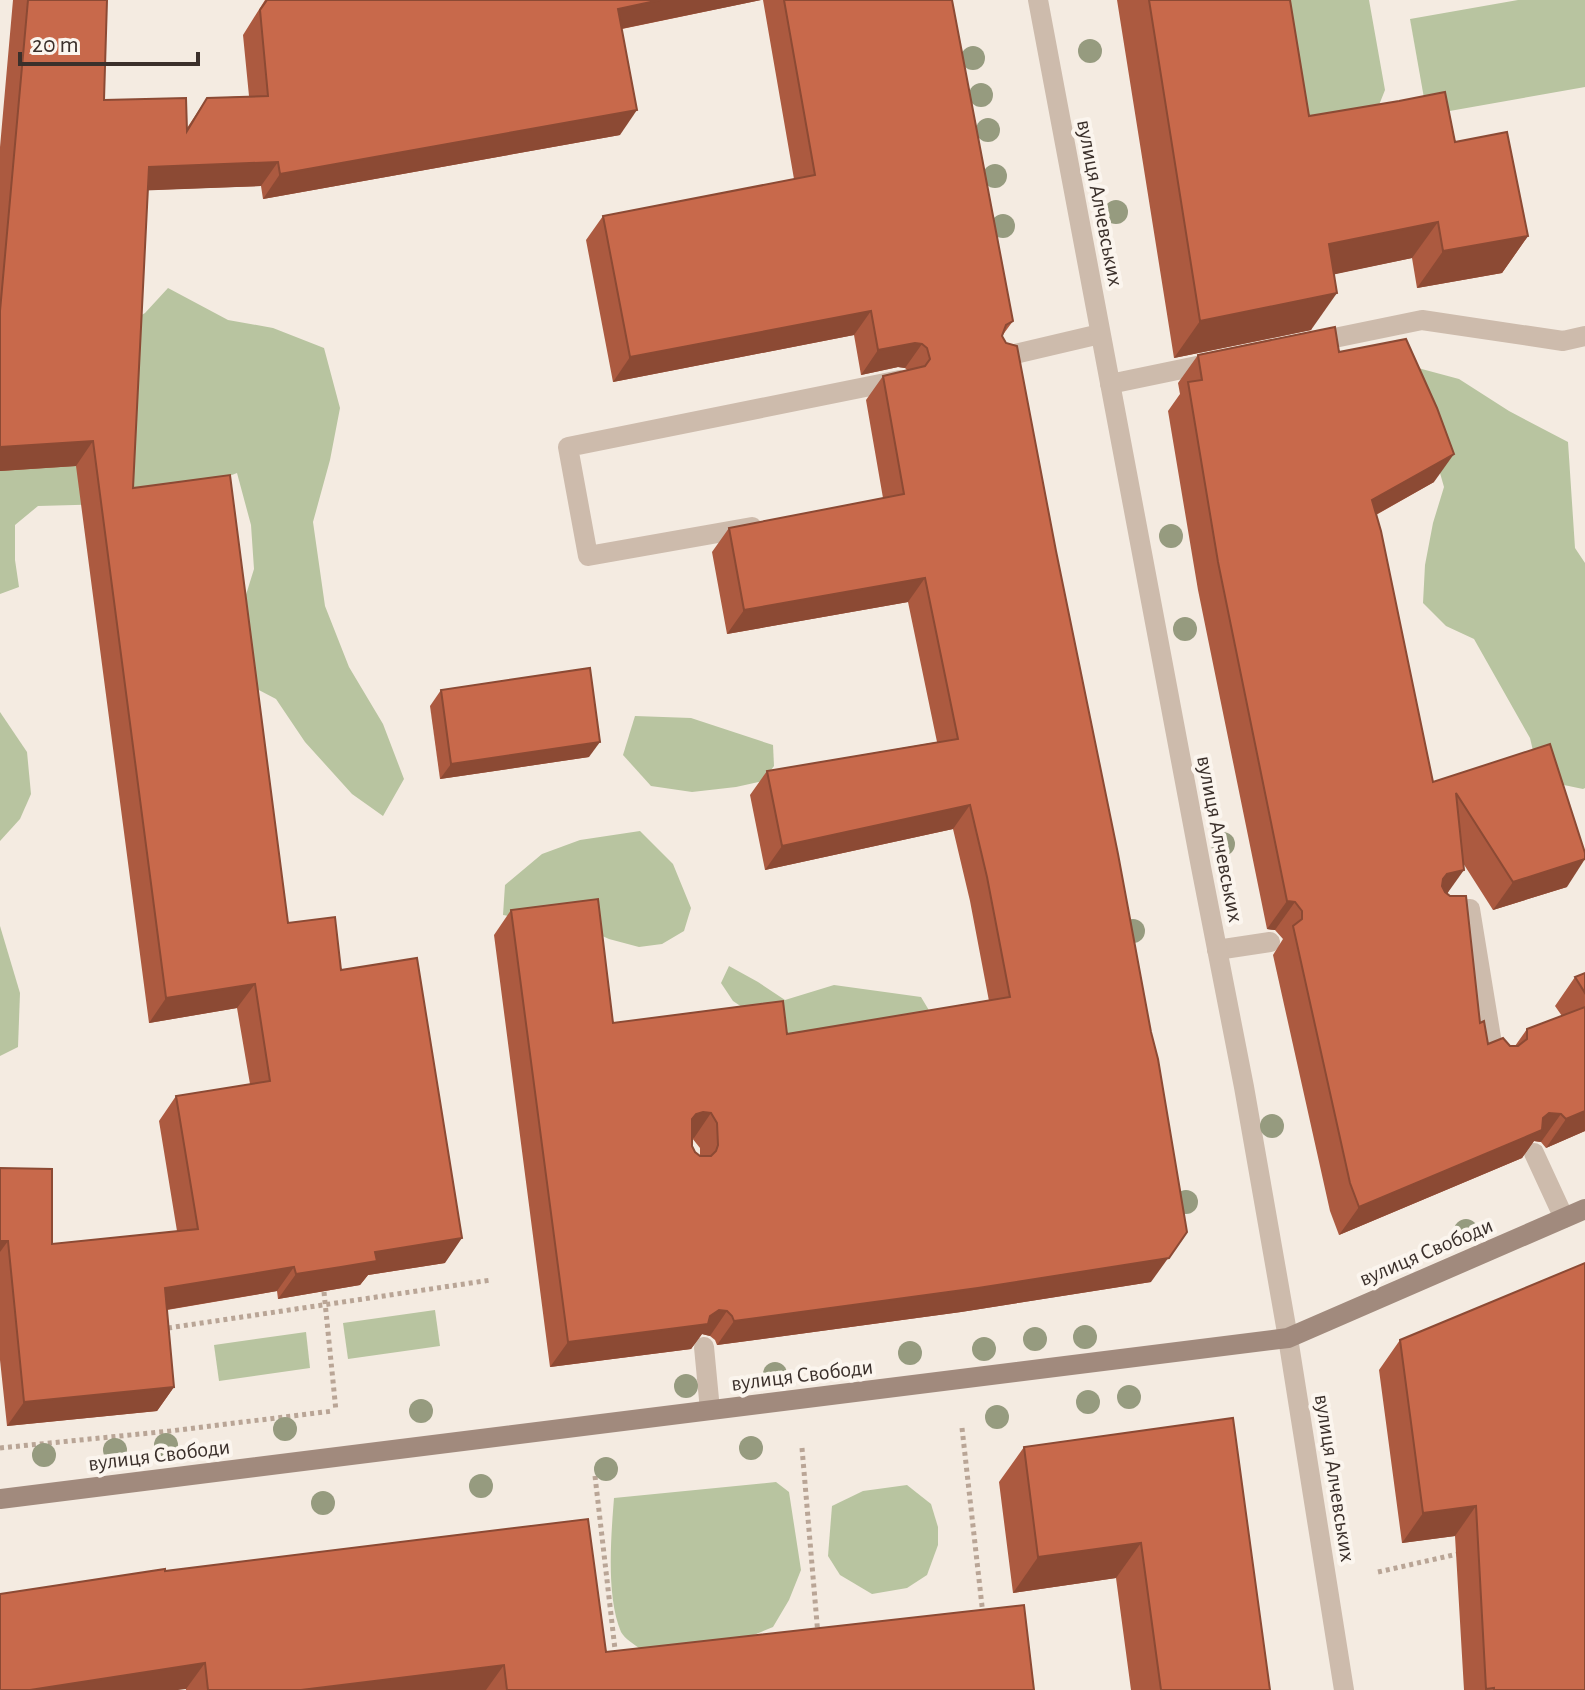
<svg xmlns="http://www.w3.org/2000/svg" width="1585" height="1690" font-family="'Alegreya Sans',sans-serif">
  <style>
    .green { fill: #b8c4a0 }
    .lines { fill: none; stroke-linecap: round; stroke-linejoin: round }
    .path { stroke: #b9a596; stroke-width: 5; stroke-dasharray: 4 4; stroke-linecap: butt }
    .service { stroke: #cdbbac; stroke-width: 20 }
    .tertiary { stroke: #cdbbac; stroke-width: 20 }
    .secondary { stroke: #a18a7d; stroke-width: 20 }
    .tree { fill: #969b7f }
    .wall { fill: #ac5a40; fill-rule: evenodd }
    .shaded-wall { fill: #8c4a34 }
    .building { fill: #c8694b; stroke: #8c4a34; stroke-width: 2; fill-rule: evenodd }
    .labels { text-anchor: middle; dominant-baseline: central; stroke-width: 8; stroke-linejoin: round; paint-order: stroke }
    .street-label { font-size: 22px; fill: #3b302b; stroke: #fbf5ee }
  </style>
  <rect width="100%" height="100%" fill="#f4ebe1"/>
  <g class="green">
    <path d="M1271,0H1369L1385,90L1371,125L1355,262Z"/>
    <path d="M1518,0H1585V87L1427,115L1410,19Z"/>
    <path d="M168,288L228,320L273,328L324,348L340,408L330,460L313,522L325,606L349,667L383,724L404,779L383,816L352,794L305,742L276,699L255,688L240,614L254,569L251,525L237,473L191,491L148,503L38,506L15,525V560L19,587L0,594V363L91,345L145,313Z"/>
    <path d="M1418,368L1459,379L1509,411L1568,442L1575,548L1585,563V788L1583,789L1540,780L1530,738L1474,639L1446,626L1423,603L1425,565L1433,523L1444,487L1432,445Z"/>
    <path d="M0,712L27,752L31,794L20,819L0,841Z"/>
    <path d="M635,716L691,718L773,745L774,766L763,781L736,787L692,792L651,786L623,755Z"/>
    <path d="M640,831L673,864L691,908L684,931L662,944L639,947L609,939L589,930L503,915L505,885L542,854L580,840Z"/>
    <path d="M0,926L20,993L18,1047L0,1056Z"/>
    <path d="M729,966L758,982L785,1000L834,985L921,997L936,1022L807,1068L748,1011L733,1001L721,983Z"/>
    <path d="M435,1310L440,1346L348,1359L343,1323Z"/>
    <path d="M306,1332L310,1368L219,1381L214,1345Z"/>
    <path d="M776,1482L789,1492L801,1570L789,1600L773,1627L742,1640L640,1649C634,1644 625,1639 621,1632C606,1596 611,1537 614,1498Z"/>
    <path d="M907,1485L931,1504L938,1527V1545L927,1575L907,1588L872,1594L840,1575L828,1556L832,1506L863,1491Z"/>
  </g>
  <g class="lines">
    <g class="path">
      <path d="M324,1292L336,1411"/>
      <path d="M168,1328L491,1280"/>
      <path d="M962,1428L983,1615"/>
      <path d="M0,1448L170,1431L333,1411"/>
      <path d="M802,1448L818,1635"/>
      <path d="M595,1476L616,1658"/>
      <path d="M1378,1572L1462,1553"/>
    </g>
    <g class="service">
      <path d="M1310,343L1422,320L1563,341L1585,336"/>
      <path d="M998,358L1100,334"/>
      <path d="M1110,384L1216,362"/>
      <path d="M752,527L588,556L568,447L900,380"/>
      <path d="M1443,912L1470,909L1495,1062"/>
      <path d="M1217,950L1270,942"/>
      <path d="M1534,1153L1564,1218"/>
      <path d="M704,1347L710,1410"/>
    </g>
    <path class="tertiary" d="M1038,0L1201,867L1244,1087L1288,1338L1344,1690"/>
    <path class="secondary" d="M0,1499L1288,1338L1585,1209"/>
  </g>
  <g class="tree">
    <circle cx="1090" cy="51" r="12"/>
    <circle cx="973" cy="58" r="12"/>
    <circle cx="981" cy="95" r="12"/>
    <circle cx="988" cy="130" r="12"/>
    <circle cx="995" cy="176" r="12"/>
    <circle cx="1116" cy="212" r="12"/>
    <circle cx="1003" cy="226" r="12"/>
    <circle cx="1171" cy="536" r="12"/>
    <circle cx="1185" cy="629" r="12"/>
    <circle cx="1223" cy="844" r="12"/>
    <circle cx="1133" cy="931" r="12"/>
    <circle cx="1272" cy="1126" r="12"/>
    <circle cx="1186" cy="1202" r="12"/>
    <circle cx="1466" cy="1231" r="12"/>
    <circle cx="1085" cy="1337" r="12"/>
    <circle cx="1035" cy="1339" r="12"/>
    <circle cx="984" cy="1349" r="12"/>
    <circle cx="910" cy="1353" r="12"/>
    <circle cx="775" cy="1374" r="12"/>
    <circle cx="686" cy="1386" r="12"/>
    <circle cx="1129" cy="1397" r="12"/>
    <circle cx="1088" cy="1402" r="12"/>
    <circle cx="421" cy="1411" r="12"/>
    <circle cx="997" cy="1417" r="12"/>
    <circle cx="285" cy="1429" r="12"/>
    <circle cx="166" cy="1445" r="12"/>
    <circle cx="751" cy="1448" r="12"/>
    <circle cx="115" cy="1450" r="12"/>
    <circle cx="44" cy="1455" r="12"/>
    <circle cx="606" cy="1469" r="12"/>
    <circle cx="481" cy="1486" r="12"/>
    <circle cx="323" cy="1503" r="12"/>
  </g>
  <g class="wall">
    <path d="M13,0H107L104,100L187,128L207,98L249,96L243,35L265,0H761L622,29L620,135L263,199L261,186L148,190L133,488L288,923L341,970L445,1263L368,1275L360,1285L278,1299L277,1291L167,1310L174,1387L157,1411L7,1426L0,1360V1168L52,1244L177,1231L159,1121L176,1096L250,1084L237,1008L149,1023L76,466L0,471V147Z"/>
    <path d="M763,0H952L1013,321L1002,336L1151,1282L961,1312L717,1345L715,1340L710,1336L702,1334L691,1349L550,1367L494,935L511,910L613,1023L787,1034L989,1001L970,901L953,829L765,870L750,795L767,771L937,742L908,602L727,634L712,552L729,528L883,498L866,400L883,376L907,370L905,368L898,367L861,375L854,335L613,382L586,240L603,216L794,179ZM692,1138L700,1148V1156L695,1152L692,1146Z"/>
    <path d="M1117,0H1290L1309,116L1455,142L1528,236L1502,273L1417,288L1412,258L1334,274L1311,330L1174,358Z"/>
    <path d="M1339,352L1434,482L1376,515L1433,782L1550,744L1567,887L1493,910L1463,863L1447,894L1480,1023L1488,1044L1515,1046L1527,1029L1562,1016L1555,1006L1575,977L1585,973V1131L1546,1148L1541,1142L1534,1141L1522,1158L1339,1235L1330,1211L1273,955L1283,939L1275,930L1267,929L1198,590L1168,411L1180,394L1178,383L1198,355Z"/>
    <path d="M441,690L589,757L440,779L430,706Z"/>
    <path d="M1400,1340L1585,1690H1464L1455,1536L1402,1543L1379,1370Z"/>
    <path d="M1233,1418L1270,1690H1131L1116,1578L1013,1593L999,1482L1024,1447Z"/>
    <path d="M165,1571L606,1652L1034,1690H186Z"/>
  </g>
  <g class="shaded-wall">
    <path d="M660,0H761L601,33L618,9Z"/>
    <path d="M637,110L620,135L263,199L280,174Z"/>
    <path d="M278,162L261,186L132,191L149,167Z"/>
    <path d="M1438,222L1412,258L1303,281L1329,244Z"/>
    <path d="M1528,236L1502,273L1417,288L1443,251Z"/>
    <path d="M1337,293L1311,330L1174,358L1200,321Z"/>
    <path d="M871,311L854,335L613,382L630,357Z"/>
    <path d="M915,343L922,344L905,368L898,367L861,375L878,350Z"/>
    <path d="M93,441L76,466L0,471V447Z"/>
    <path d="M1454,454L1434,482L1352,528L1372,500Z"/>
    <path d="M925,578L908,602L727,634L744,610Z"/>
    <path d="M600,742L589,757L440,779L451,764Z"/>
    <path d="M970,805L953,829L765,870L782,846Z"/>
    <path d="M1585,859L1567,887L1493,910L1513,882Z"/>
    <path d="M1464,870L1444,898L1423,907L1447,874Z"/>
    <path d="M1287,901L1295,902L1275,930L1267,929Z"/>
    <path d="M255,984L237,1008L149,1023L166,998Z"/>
    <path d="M1585,1111V1131L1546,1148L1566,1119Z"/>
    <path d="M703,1112L711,1113L694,1138L686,1136L679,1139L696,1114Z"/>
    <path d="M1549,1113L1561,1114L1541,1142L1534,1141L1522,1158L1339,1235L1359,1207L1543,1118Z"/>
    <path d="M1187,1232L1151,1282L961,1312L717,1345L734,1321Z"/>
    <path d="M462,1238L445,1263L368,1275L360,1285L278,1299L296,1274L375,1252Z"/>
    <path d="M0,1241H8L0,1252Z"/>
    <path d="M294,1267L277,1291L147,1313L165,1288Z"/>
    <path d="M719,1310L727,1311L710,1336L702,1334L691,1349L550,1367L568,1342L710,1316Z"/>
    <path d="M174,1387L157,1411L7,1426L24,1402Z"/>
    <path d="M1476,1506L1455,1536L1402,1543L1423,1513Z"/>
    <path d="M1141,1543L1116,1578L1013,1593L1038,1557Z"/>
    <path d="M205,1663L186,1689L178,1690H30Z"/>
    <path d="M504,1665L486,1690H301Z"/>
  </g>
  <g class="building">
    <path d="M28,0H107L104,100L186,98L187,131L207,98L268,96L260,10L267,0H660L618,9L637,110L280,174L278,162L149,167L133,488L230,475L288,923L335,917L341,970L417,958L462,1238L375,1252L377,1261L341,1267L296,1274L294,1267L165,1288L174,1387L24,1402L8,1241H0V1168L52,1169V1244L198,1229L176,1096L270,1081L255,984L166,998L93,441L0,447V311Z"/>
    <path d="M784,0H952L1013,321L1006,325L1002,336L1006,343L1017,346L1056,551L1118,854L1151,1032L1158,1059L1187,1232L1169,1258L978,1288L734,1321L732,1316L727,1311L719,1310L710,1316L708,1324L568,1342L511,910L598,899L613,1023L783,1001L787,1034L1010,997L987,877L970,805L782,846L767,771L958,739L925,578L744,610L729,528L904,494L883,376L925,366L930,359L927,348L922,344L915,343L878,350L871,311L630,357L603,216L815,175ZM703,1112L711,1113L717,1123L718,1145L716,1151L711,1156H700L695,1152L692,1146V1119L696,1114Z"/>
    <path d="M1149,0H1290L1309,116L1399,101L1445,92L1455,142L1507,132L1528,236L1443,251L1438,222L1329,244L1337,293L1200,321Z"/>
    <path d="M1335,327L1339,352L1406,339L1437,408L1454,454L1372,500L1381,531L1433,782L1550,744L1585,853V859L1513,882L1456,793L1464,870L1447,874L1443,879L1442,886L1445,892L1450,896H1466L1480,1023L1484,1021L1488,1044L1503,1038L1510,1046H1518L1527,1039V1029L1585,1007V1111L1566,1119L1561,1114L1549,1113L1543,1118L1542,1130L1359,1207L1350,1183L1293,926L1302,919V911L1295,902L1287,901L1218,562L1188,382L1202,380L1198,355Z"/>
    <path d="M590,668L600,742L451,764L441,690Z"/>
    <path d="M1585,973V993L1575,977Z"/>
    <path d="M1585,1263V1690H1494V1688L1486,1689L1476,1506L1423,1513L1400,1340Z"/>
    <path d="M1233,1418L1270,1690H1161L1141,1543L1038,1557L1024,1447Z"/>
    <path d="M588,1519L606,1652L1024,1605L1034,1690H507L504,1665L301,1690H208L205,1663L30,1690H0V1594L165,1569V1571Z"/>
  </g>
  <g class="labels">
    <g class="street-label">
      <text transform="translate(1100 203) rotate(79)">вулиця Алчевських</text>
      <text transform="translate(1220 839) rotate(79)">вулиця Алчевських</text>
      <text transform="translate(1426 1252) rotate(-23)">вулиця Свободи</text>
      <text transform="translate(802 1375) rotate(-7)">вулиця Свободи</text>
      <text transform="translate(159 1455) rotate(-7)">вулиця Свободи</text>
      <text transform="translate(1335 1478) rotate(81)">вулиця Алчевських</text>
    </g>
  </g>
  <path d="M20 52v12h178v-12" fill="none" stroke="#3b302b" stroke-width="4"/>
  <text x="32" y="52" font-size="24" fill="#3b302b" stroke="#fbf5ee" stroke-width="6" paint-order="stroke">20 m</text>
</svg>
